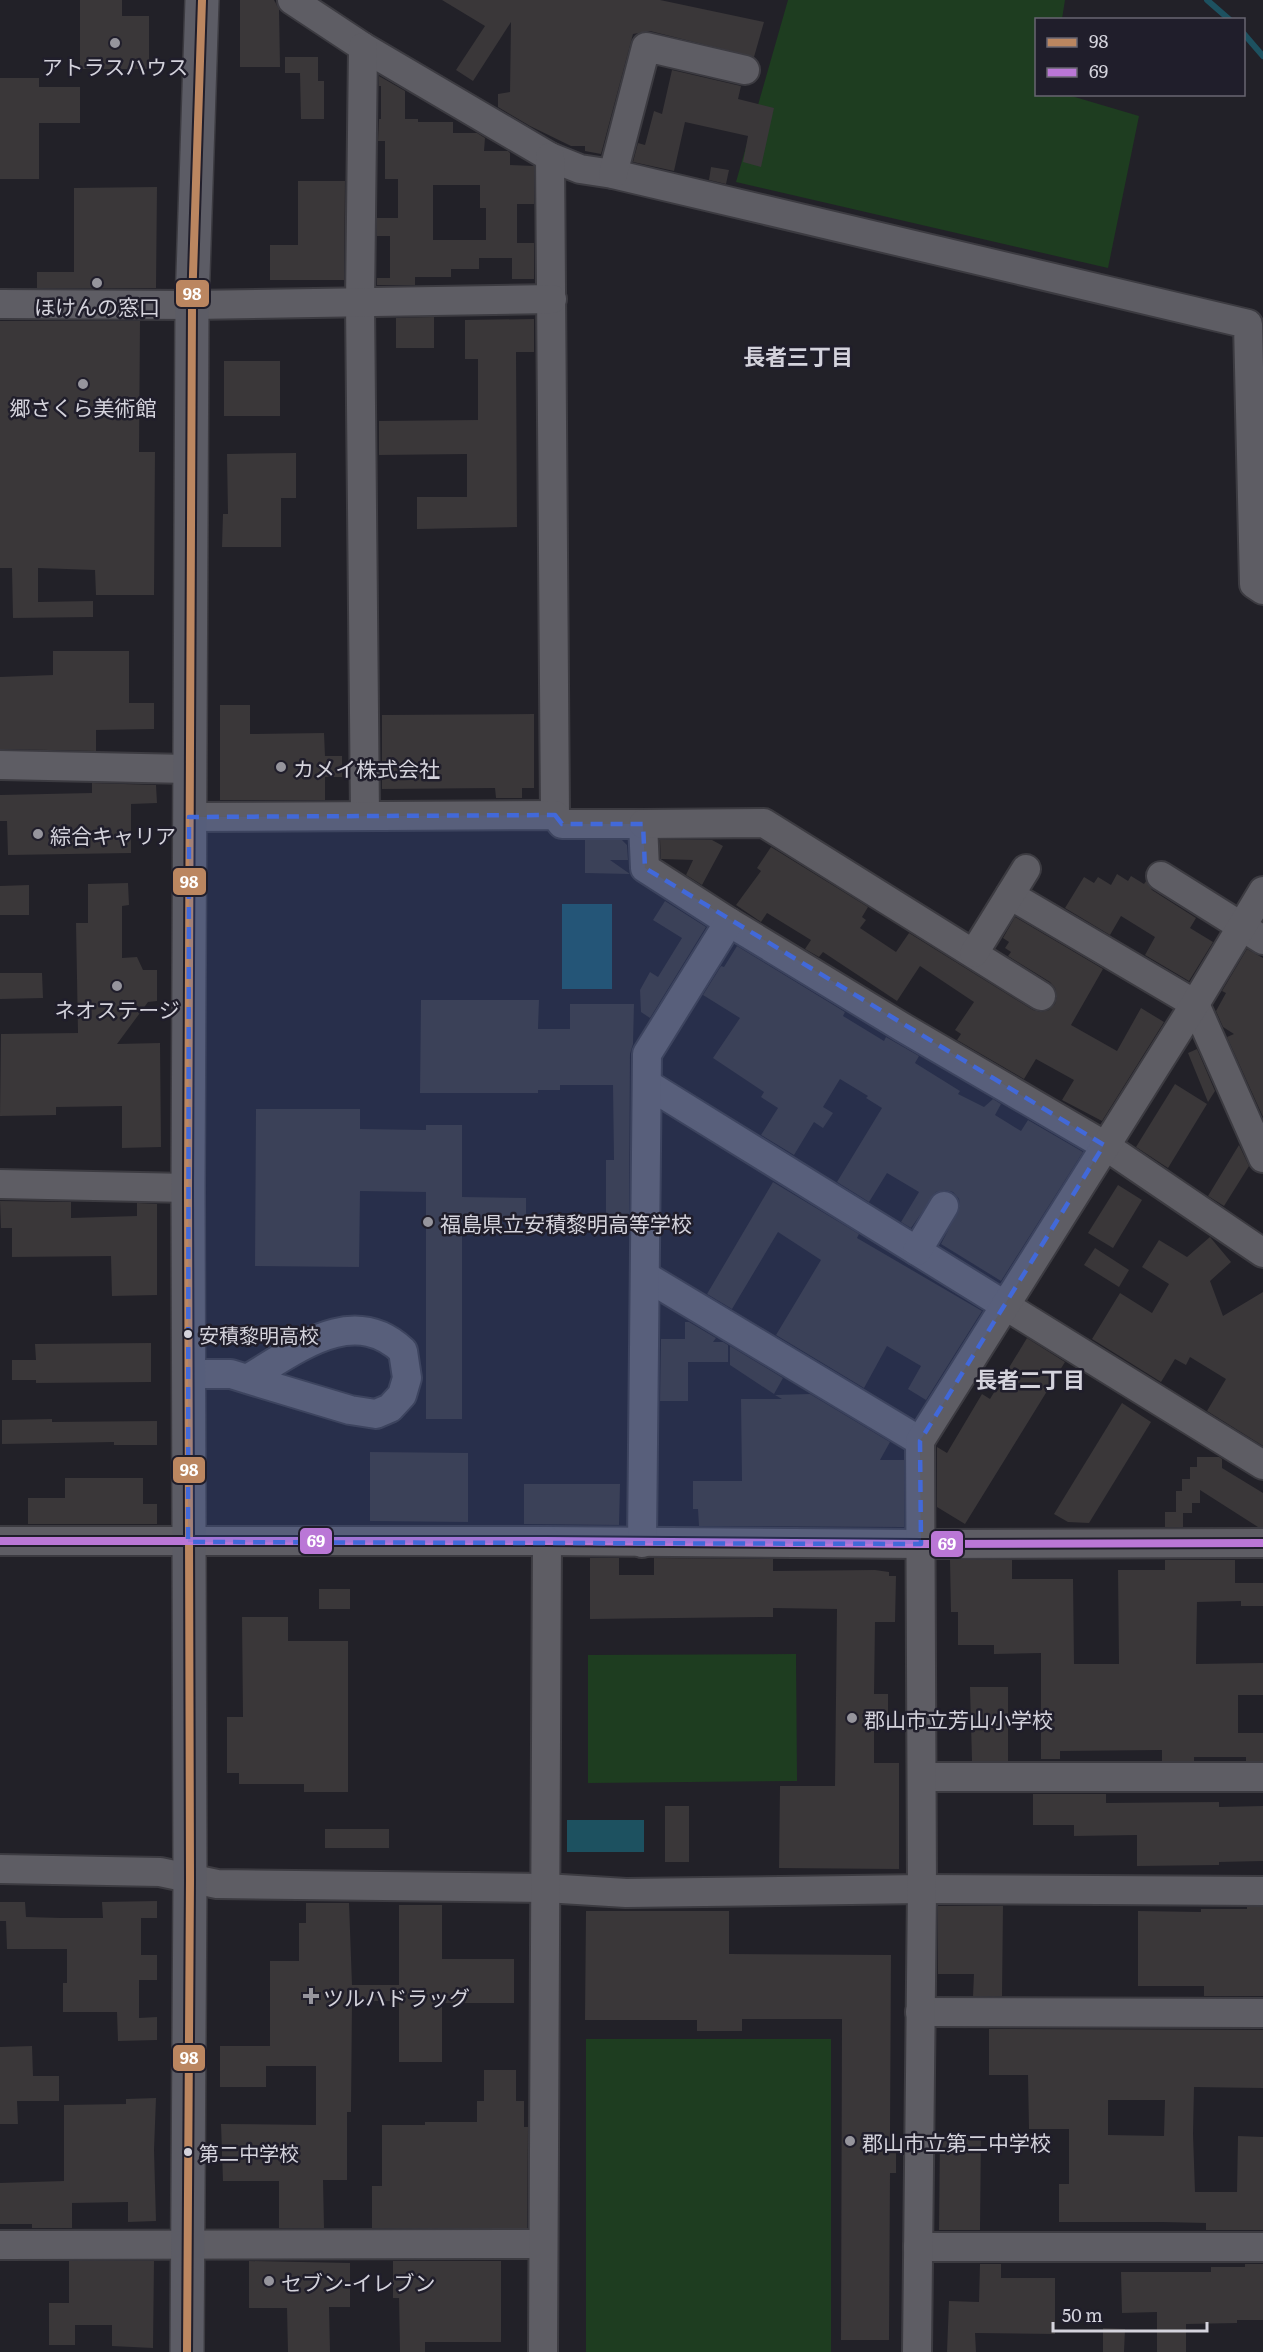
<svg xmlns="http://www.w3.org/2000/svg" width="1263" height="2352" font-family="Literata,'Noto Sans JP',serif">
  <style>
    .green { fill: #1e3d20 }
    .water { fill: #1d5160 }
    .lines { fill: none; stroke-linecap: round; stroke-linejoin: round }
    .stream { stroke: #1d5160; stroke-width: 6 }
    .building { fill: #3a3739; fill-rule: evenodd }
    .minor-casing { stroke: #3c3b41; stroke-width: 32 }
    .major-casing { stroke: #3c3b41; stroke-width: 36 }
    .minor { stroke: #5e5d64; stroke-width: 28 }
    .major { stroke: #5c5c65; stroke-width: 33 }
    .bus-1-casing { stroke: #201e2b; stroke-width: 12 }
    .bus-2-casing { stroke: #201e2b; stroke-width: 12 }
    .bus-1 { stroke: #bb8660; stroke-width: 8 }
    .bus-2 { stroke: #ba77d6; stroke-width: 8 }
    .marked { fill: #4269d9; fill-opacity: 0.2; stroke: #4269d9; stroke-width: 4.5; stroke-dasharray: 12 8; stroke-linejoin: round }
    .poi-dot { fill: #96959d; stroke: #201e2b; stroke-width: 2 }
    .bus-dot { fill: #d4d3dc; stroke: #201e2b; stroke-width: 2 }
    .labels { text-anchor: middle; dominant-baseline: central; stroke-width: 5; stroke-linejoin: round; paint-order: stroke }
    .bus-label { font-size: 20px; fill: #d4d3dc; stroke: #201e2b; text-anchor: start }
    .poi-label { font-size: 21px; fill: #d4d3dc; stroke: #201e2b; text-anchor: start }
    .neighbourhood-label { font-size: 22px; font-weight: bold; fill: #d4d3dc; stroke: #201e2b }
    .line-badge { stroke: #201e2b; stroke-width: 2 }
    .badge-label { font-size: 16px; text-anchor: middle; font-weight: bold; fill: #fff }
  </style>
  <rect width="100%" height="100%" fill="#222128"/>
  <g class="green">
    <path d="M788,0H1065L1062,19L1036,20V94L1068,95L1139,116L1108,268L736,182Z"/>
    <path d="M796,1654L797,1781L588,1783V1655Z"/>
    <rect x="586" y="2039" width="245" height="313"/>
  </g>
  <g class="water">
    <rect x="562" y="904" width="50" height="85"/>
    <rect x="567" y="1820" width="77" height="32"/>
  </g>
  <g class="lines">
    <g class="stream">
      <path d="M1207,0L1230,20"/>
      <path d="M1244,34L1263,56"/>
    </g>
  </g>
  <g class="building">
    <path d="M80,0H122V16H149V69H80Z"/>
    <path d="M240,0H274L279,9L280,67H240Z"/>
    <path d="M442,0H660L764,22L754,57L650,31L633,34L601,154L585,151V146H571L530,126L498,107V94L510,92L511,22L473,81L456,70L485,26Z"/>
    <path d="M285,57H318V81H324V119H301L300,73H285Z"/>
    <path d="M672,70L741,86L738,99L774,108L761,167L743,162L748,136L685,122L674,171L633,162L638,143L645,145L654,111L662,114Z"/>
    <path d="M379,76L405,91V119H418V122H453V133H477L485,138L484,151H508L510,153V165L534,166V204H517V243H534V279H512V258H479V269H451V277H415V285H377V278H390V236H377V218H398V179H385V141H378L379,119H381V86H379ZM433,185H480V208H486V240H433Z"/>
    <path d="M0,78H39V87H80V123H39V179H0Z"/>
    <path d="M711,167L729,170L726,184L709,180Z"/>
    <path d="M298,181H345L344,280H270V245H298Z"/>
    <path d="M157,187L156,288H37V272H74V188Z"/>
    <path d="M434,317V348H396V318Z"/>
    <path d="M534,319V352H516L517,527L417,529V497H467V454L379,455V421L478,420V359H465V320Z"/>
    <path d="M0,321H140L139,452H155L154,595H96L95,570L38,568V602L93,601V617L13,618L12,568H0Z"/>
    <rect x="224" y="361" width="56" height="55"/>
    <path d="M296,453V498H281V547H222L223,514H228L227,454Z"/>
    <path d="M53,651H129V703H154V729L96,730V751L0,749V677L53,675Z"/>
    <path d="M220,705H250V734L324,733L325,756H342V777H325V800H220Z"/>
    <path d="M534,714V788H522V798H496L495,788L382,789V715Z"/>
    <path d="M92,783L156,785L157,803L131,804V853L8,855L7,821H0V795L92,793Z"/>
    <path d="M585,840H622L627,845L628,860H610L630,874L585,873Z"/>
    <path d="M660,840H712L723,846L702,885L686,875L693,860L661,859Z"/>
    <path d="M771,847L868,907L862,917L866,920L860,928L896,952L909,933L1033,1010L1041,1012L1049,1010L1055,1004L1057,996L1055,988L1050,982L1008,956L1011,952L1005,948L1009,942L1003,938L1015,917L1103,969L1071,1025L1117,1051L1141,1008L1164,1022L1102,1121L1062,1100L1074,1080L1036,1059L1024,1079L957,1040L961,1034L955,1030L974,1002L920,966L897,1001L823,952L819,957L805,949L811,940L767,913L761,922L736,905L761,871L757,868Z"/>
    <path d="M1117,874L1128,881L1131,876L1144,884L1146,881L1152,890L1196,918L1190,928L1213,942L1189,981L1145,955L1155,937L1121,916L1110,935L1065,908L1084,877L1094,883L1098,877L1111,885Z"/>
    <path d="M128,883L129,905L122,906V958L137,957L143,970H157V1001L148,1002L117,1044L160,1043L161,1147L122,1148V1106L56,1107V1115L0,1116L1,1034L78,1033L76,923H88V884Z"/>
    <path d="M29,885V915H0V886Z"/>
    <path d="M665,901L706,927L650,1018L641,1012L640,990L650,972L658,977L682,938L653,920Z"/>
    <path d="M737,946L845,1012L843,1016L884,1041L886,1037L919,1056L915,1063L960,1091L958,1094L984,1107L993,1099L1001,1104L995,1115L1021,1131L1028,1120L1083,1152L1001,1281L941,1244L960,1207L959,1199L953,1192L945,1190L936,1192L911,1228L901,1222L919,1192L887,1173L869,1202L837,1182L882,1108L866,1098L868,1096L840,1079L823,1107L833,1113L823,1128L814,1122L794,1155L761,1135L778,1108L761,1097L764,1092L713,1058L740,1018L703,995L721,966L724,967Z"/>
    <path d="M1247,949L1263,958V1117L1227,1037L1234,1034L1223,1027L1216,1011L1226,993L1222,991Z"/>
    <path d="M0,973H42L43,998L0,999Z"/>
    <path d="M421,1000H539L538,1029H570V1004H634L633,1044L630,1054L629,1220H606V1160H614L613,1085H560V1090H538V1093H420Z"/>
    <path d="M1197,1049L1215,1091L1208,1102L1188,1053Z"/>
    <path d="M1175,1084L1207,1104L1168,1168L1136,1147Z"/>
    <path d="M256,1109H360V1129L426,1130V1125H462V1197L526,1198V1219L462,1218V1419H426V1192L360,1191L359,1267L255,1266Z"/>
    <path d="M1239,1145L1249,1166L1224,1206L1208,1196Z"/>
    <path d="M773,1182L859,1234L857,1238L982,1311L926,1400L908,1389L921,1366L887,1346L864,1388L776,1335L821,1260L778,1232L732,1309L707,1294Z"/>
    <path d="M1118,1185L1142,1200L1113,1248L1088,1233Z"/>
    <path d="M0,1201L71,1202V1218L137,1216V1203L157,1204V1295L112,1296L111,1256L12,1257V1228H1Z"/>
    <path d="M1210,1237L1231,1262L1210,1281L1223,1316L1263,1292V1446L1207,1411L1226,1379L1190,1357L1186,1365L1175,1359L1161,1382L1092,1339L1120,1293L1152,1313L1169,1284L1142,1267L1159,1240L1187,1257Z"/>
    <path d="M1095,1248L1129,1270L1119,1287L1084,1265Z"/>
    <path d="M685,1322H689L716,1338L713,1342H723L728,1345V1362H688V1401H660L661,1339H685Z"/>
    <path d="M1027,1338L1065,1362L965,1524L937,1507V1447L947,1453L982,1394L990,1399Z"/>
    <path d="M151,1343V1382L36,1383V1380H12V1360H36L35,1344Z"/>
    <path d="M730,1346L783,1378L774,1394L730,1365Z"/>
    <path d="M810,1394L890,1442L880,1460H904V1527L699,1526L698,1509H693V1481H742L741,1399H782L775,1395Z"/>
    <path d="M1122,1403L1151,1422L1089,1523L1068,1522L1054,1514Z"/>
    <path d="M52,1419V1422L157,1421V1445H114V1442L2,1444V1420Z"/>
    <path d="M370,1452L468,1453V1522L370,1521Z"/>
    <path d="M1197,1457H1219L1222,1459V1468L1263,1493V1527H1258L1200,1490V1503H1192V1513H1183V1527H1165V1512H1176V1491H1182V1479H1190V1467H1197Z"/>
    <path d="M65,1478H143V1504H157V1524H28V1498H65Z"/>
    <path d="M524,1484H620L619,1525L524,1524Z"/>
    <path d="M590,1558H619V1575H654V1558L773,1559V1571L875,1570L889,1572V1576H896L895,1622H875L874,1694H888V1727H874V1763H899V1869L779,1868L780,1786H835L837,1609L773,1608V1617L590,1619Z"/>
    <path d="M950,1560H1012V1579H1073L1074,1664H1119L1118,1570H1165V1560H1235V1583H1263V1606H1241V1601L1197,1602L1196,1664L1263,1663V1695H1238V1733H1263V1761H1246V1757H1194V1761H1162V1750L1060,1751V1759H1041V1653L994,1654V1645H958V1612H951Z"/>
    <rect x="319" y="1589" width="31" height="20"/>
    <path d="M242,1617H288V1641H348V1792H304V1784H239V1773H227V1717H243Z"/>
    <path d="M970,1687H1008V1761H972Z"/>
    <path d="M1033,1794H1106V1803L1219,1802V1807L1263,1806V1861L1219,1862V1865L1137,1866V1835L1074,1836V1825H1033Z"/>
    <rect x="665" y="1806" width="24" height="56"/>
    <rect x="325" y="1829" width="64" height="19"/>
    <path d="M157,1901V1918H141V1955H157V1980H139V2018L157,2017V2040L118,2041L117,2012H63V1983H67V1949H7L6,1921H0V1902H25L26,1917L61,1918H103L102,1902Z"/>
    <path d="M306,1903H349L352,1985H399V1905H442V1959H514V2003H442V2062H399V2001H352L351,2112H347V2180H323L324,2228H279V2181H223L221,2124L316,2125V2066H266V2087H220V2046H270V1961H299V1923H306Z"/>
    <path d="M938,1906H1003L1002,1996H973L974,1974H938Z"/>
    <path d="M1247,1907H1263V1996H1204V1986H1138V1911L1201,1912V1909H1247Z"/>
    <path d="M586,1911H729V1954L891,1955L890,2135H896V2173H890L889,2340H841L842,2019H742V2031H697V2020H585Z"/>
    <path d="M989,2029L1263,2030V2088L1194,2087L1193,2134L1195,2192H1237L1238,2136L1263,2137V2230H1206V2223L1162,2222H1059V2184H1069V2129H1029L1028,2075H989ZM1108,2100H1165L1164,2136L1108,2135Z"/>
    <path d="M32,2046L33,2076H59V2101H17L18,2124H0V2047Z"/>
    <path d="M484,2070H516V2101H524V2127H528L527,2228H372V2186H382V2125H425V2122H477V2101H484Z"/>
    <path d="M156,2098L154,2150L156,2221L128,2222V2202L72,2203V2228H32V2224H0V2183L64,2181V2105L126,2104V2099Z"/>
    <path d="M940,2135H981L980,2230H939Z"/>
    <path d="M69,2261H154L153,2348L112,2346V2325H75V2345H49V2303H69Z"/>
    <path d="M249,2261L350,2263V2307H329L330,2352H288L287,2308H249Z"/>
    <path d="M393,2261H501V2342H425V2352H400L399,2298H393Z"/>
    <path d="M980,2264H1001V2278H1055V2334L975,2333L976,2352H947L949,2301L979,2302Z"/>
    <path d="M1245,2264H1263V2320H1237V2323L1186,2324V2352H1157V2312L1122,2313L1121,2272H1211V2267H1245Z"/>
    <path d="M1103,2328L1125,2329L1124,2352H1103Z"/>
  </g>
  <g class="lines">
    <defs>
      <g id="minor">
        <path d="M292,0L363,47L550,157L580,169L613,174L1248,324L1254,584L1263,590"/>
        <path d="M363,47L360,302L365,816"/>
        <path d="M550,157L555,815"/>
        <path d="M613,174L646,47L745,70"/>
        <path d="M0,304L192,305L552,299"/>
        <path d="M0,765L189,769"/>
        <path d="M189,817L555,815L562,824H643L645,868L729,922L902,1027L1104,1145L1263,1253"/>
        <path d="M643,824L764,823L1041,996"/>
        <path d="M1161,876L1263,940"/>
        <path d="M1010,895L1195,1004L1263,1158"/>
        <path d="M974,953L1026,869"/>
        <path d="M647,1084L1263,1465"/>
        <path d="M0,1184L188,1188"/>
        <path d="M917,1251L944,1206"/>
        <path d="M645,1276L920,1441"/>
        <path d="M188,1374H231L247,1379L350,1410L376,1414L390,1408L402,1395L407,1378L403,1351C352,1303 295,1351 247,1379"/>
        <path d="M0,1541H547L921,1544L1263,1543"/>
        <path d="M642,1543L647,1054L729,922"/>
        <path d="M922,1777H1263"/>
        <path d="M0,1869L160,1872L217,1884L545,1888L626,1893L922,1889L1263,1891"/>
        <path d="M920,2012L1263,2013"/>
        <path d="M0,2245L543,2244"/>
        <path d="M918,2247H1263"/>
        <path d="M543,2352L547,1541"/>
        <path d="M917,2352L922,1889L920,1441L1195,1004L1263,891"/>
      </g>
      <path id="major" d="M187,2352L190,1879L188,1188L192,305L202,0"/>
    </defs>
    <use href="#minor" class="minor-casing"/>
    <use href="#major" class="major-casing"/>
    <use href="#minor" class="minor"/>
    <use href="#major" class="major"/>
    <defs>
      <path id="bus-1" d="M187,2352L190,1879L188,1188L192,305L202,0"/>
      <path id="bus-2" d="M0,1541H547L921,1544L1263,1543"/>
    </defs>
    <use href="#bus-1" class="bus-1-casing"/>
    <use href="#bus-2" class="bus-2-casing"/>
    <use href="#bus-1" class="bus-1"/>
    <use href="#bus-2" class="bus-2"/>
  </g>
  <path class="marked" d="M555,815L562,824H643L645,868L1104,1145L920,1441L921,1544L188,1542L189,817Z"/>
  <g class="poi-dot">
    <circle cx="115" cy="43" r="6"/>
    <circle cx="97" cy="283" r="6"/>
    <circle cx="83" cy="384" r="6"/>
    <circle cx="281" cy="767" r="6"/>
    <circle cx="38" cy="834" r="6"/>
    <circle cx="117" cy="986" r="6"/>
    <circle cx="428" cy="1222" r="6"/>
    <circle cx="852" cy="1718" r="6"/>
    <path d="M308 1987h6v6h6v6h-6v6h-6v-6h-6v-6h6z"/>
    <circle cx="850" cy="2141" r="6"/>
    <circle cx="269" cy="2281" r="6"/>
  </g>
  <g class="bus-dot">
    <circle cx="188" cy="1334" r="5"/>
    <circle cx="188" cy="2152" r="5"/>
  </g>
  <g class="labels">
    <g class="bus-label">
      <text x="199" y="1334">安積黎明高校</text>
      <text x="199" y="2152">第二中学校</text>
    </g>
    <g class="poi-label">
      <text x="115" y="65" text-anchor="middle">アトラスハウス</text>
      <text x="97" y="305" text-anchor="middle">ほけんの窓口</text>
      <text x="83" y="406" text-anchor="middle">郷さくら美術館</text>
      <text x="293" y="767">カメイ株式会社</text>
      <text x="50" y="834">綜合キャリア</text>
      <text x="117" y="1008" text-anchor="middle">ネオステージ</text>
      <text x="440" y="1222">福島県立安積黎明高等学校</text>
      <text x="864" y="1718">郡山市立芳山小学校</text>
      <text x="323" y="1996">ツルハドラッグ</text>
      <text x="862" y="2141">郡山市立第二中学校</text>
      <text x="281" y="2281">セブン-イレブン</text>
    </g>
    <g class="neighbourhood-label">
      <text x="798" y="355">長者三丁目</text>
      <text x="1030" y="1378">長者二丁目</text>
    </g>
  </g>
  <g class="line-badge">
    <rect x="175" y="279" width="35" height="29" rx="6" fill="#bb8660"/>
    <rect x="172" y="867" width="35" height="29" rx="6" fill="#bb8660"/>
    <rect x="172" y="1456" width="34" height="28" rx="6" fill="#bb8660"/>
    <rect x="299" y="1527" width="34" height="28" rx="6" fill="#ba77d6"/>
    <rect x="930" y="1530" width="34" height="28" rx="6" fill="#ba77d6"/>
    <rect x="172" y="2044" width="34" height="28" rx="6" fill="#bb8660"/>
  </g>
  <g class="badge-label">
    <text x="192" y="300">98</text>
    <text x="189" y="888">98</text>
    <text x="189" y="1476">98</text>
    <text x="316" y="1547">69</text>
    <text x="947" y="1550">69</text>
    <text x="189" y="2064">98</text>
  </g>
  <rect x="1035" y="18" width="210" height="78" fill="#201e2b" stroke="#686672" stroke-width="1.5"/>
  <rect x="1047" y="38" width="30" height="9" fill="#bb8660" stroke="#686672" stroke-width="1.5"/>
  <text x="1089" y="48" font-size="18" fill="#d4d3dc">98</text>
  <rect x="1047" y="68" width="30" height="9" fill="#ba77d6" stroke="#686672" stroke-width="1.5"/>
  <text x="1089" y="78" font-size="18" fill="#d4d3dc">69</text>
  <path d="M1053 2322v9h154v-9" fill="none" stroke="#d4d3dc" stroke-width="3"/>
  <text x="1062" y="2322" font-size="18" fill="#d4d3dc" stroke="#201e2b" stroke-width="4.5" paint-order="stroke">50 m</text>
</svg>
